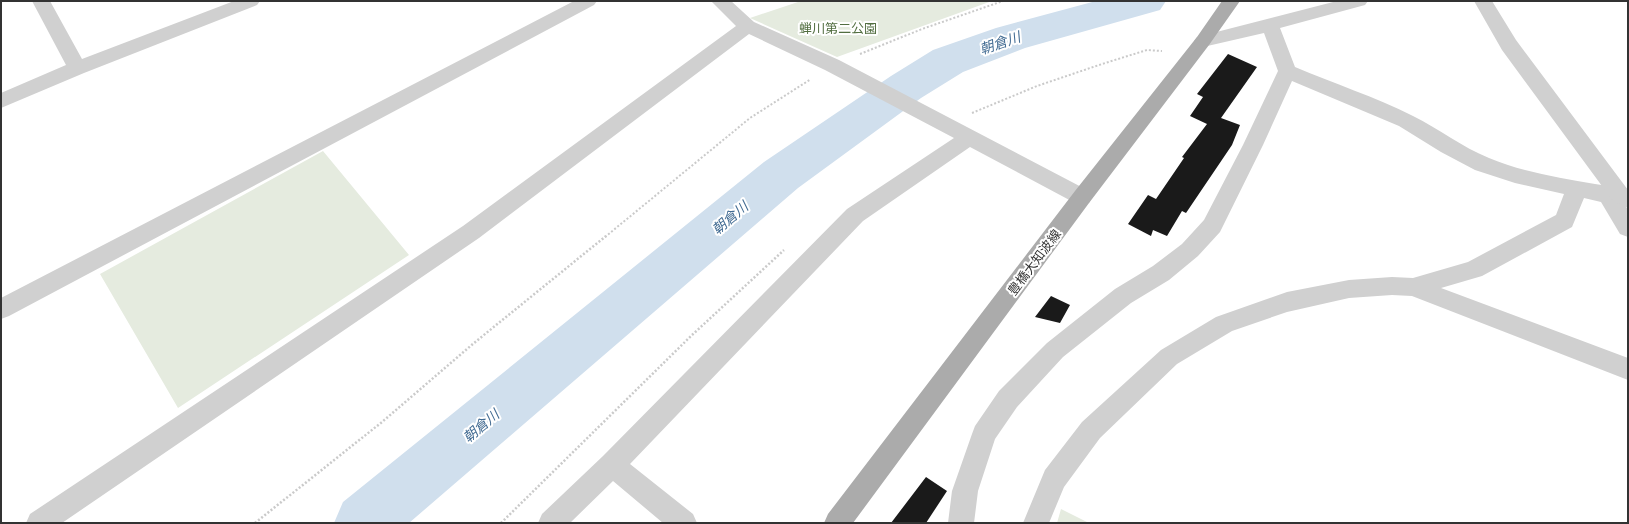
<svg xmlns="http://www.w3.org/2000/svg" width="1629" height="524" viewBox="0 0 1629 524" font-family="Quicksand,'Noto Sans JP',sans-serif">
  <rect width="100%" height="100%" fill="#fff"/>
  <path fill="#e5ebdf" d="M 801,1 L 992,1 L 837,57 L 750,18 Z
    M 323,151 L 409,255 L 178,408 L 100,274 Z
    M 1061,509 L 1089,523 L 1057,523 Z"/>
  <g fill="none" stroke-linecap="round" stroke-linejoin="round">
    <path fill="#d0dfed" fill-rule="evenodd" d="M 1096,1 L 1166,1 L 1160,10 L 1025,48 L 963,72 L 921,98 L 798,188 L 409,523 L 334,523 L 343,502 L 764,162 L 891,76 L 933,50 L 996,28 Z"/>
  </g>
  <path fill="#1a1a1a" d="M 1228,54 L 1257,67 L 1221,118 L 1240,125 L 1232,145 L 1186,213 L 1182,211 L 1167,236 L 1153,230 L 1151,236 L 1128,224 L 1148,195 L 1156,199 L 1184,158 L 1182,157 L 1207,124 L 1190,116 L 1203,97 L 1197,94 Z
    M 1051,296 L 1070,305 L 1060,323 L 1035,317 Z
    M 926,477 L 947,491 L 926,523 L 891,523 Z"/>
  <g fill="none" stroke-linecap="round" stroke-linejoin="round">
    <path stroke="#cacaca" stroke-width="2" stroke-dasharray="2 2" stroke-linecap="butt" d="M 860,54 L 922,29 L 1003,1
      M 972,113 L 1037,86 L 1102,64 L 1147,50 L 1162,51
      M 605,237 L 750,118 L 811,79"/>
    <path stroke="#cacaca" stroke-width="2.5" stroke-dasharray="2 2" stroke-linecap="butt" d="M 255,523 L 382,422 L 474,343 L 606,236
      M 501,523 L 691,336 L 784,250"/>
    <path fill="#d0d0d0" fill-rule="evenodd" d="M 32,1 L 50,1 L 82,59 L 234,1 L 260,1 L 257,5 L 84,73 L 1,108 L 1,93 L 66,65 Z
      M 711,1 L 731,1 L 754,22 L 839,60 L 1089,191 L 1092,197 L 1089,203 L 1082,205 L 1075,203 L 970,147 L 863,221 L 630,464 L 693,514 L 697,523 L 663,523 L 613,481 L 570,523 L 538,523 L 542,514 L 603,456 L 847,209 L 954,138 L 825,70 L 749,34 L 479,238 L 62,523 L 26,523 L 30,514 L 463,226 L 736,26 Z
      M 1337,1 L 1368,1 L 1365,5 L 1280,28 L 1295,67 C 1333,83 1375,97 1413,116 C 1439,129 1462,147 1489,158 C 1522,172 1560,178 1595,184 C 1606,186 1617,186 1628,189 L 1628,206 L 1625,205 L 1628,210 L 1628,237 L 1620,234 L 1601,202 L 1584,198 L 1572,227 L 1482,276 L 1441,288 L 1628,358 L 1628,380 L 1412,296 L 1392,295 L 1349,298 L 1287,312 L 1232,331 L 1177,364 L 1100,438 L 1064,487 L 1049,523 L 1023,523 L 1045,470 L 1082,422 L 1161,350 L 1216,317 L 1287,292 L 1349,280 L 1392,277 L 1413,278 L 1468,262 L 1556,215 L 1564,194 L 1515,183 L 1475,170 L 1441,152 L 1399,126 L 1292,81 L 1263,145 L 1220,232 L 1198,256 L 1169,280 L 1131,303 L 1063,357 L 1017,407 L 995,439 L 978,491 L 974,523 L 948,523 L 952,491 L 972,434 L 975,426 L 999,391 L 1047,343 L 1115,289 L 1153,266 L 1182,244 L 1204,220 L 1243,145 L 1278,71 L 1264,33 L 1203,47 L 1197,45 L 1194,41 L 1197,37 Z"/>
    <path fill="#d0d0d0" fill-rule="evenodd" d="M 574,1 L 597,1 L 594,5 L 9,316 L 1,319 L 1,298 Z
      M 1474,1 L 1492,1 L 1516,40 L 1628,190 L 1628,208 L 1613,201 L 1502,50 Z"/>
    <path fill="#ababab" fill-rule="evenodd" d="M 1222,1 L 1240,1 L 1209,45 L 1089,203 L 853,523 L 824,523 L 828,514 L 1075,191 L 1197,37 Z"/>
  </g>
  <g text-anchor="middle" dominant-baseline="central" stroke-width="4" stroke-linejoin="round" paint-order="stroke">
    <g font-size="13" fill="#526e41" stroke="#fff">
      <text x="838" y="28">蝉川第二公園</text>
    </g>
    <g font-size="13" fill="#333" stroke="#fff">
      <text transform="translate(1034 262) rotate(-53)">豊橋大知波線</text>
    </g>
    <g font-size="14" font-style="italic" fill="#436c93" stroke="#fff">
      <text transform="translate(1000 43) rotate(-19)">朝倉川</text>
      <text transform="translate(730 218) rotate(-40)">朝倉川</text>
      <text transform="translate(481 426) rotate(-40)">朝倉川</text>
    </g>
  </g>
  <rect width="1629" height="524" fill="none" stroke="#333333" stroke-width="4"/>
</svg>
